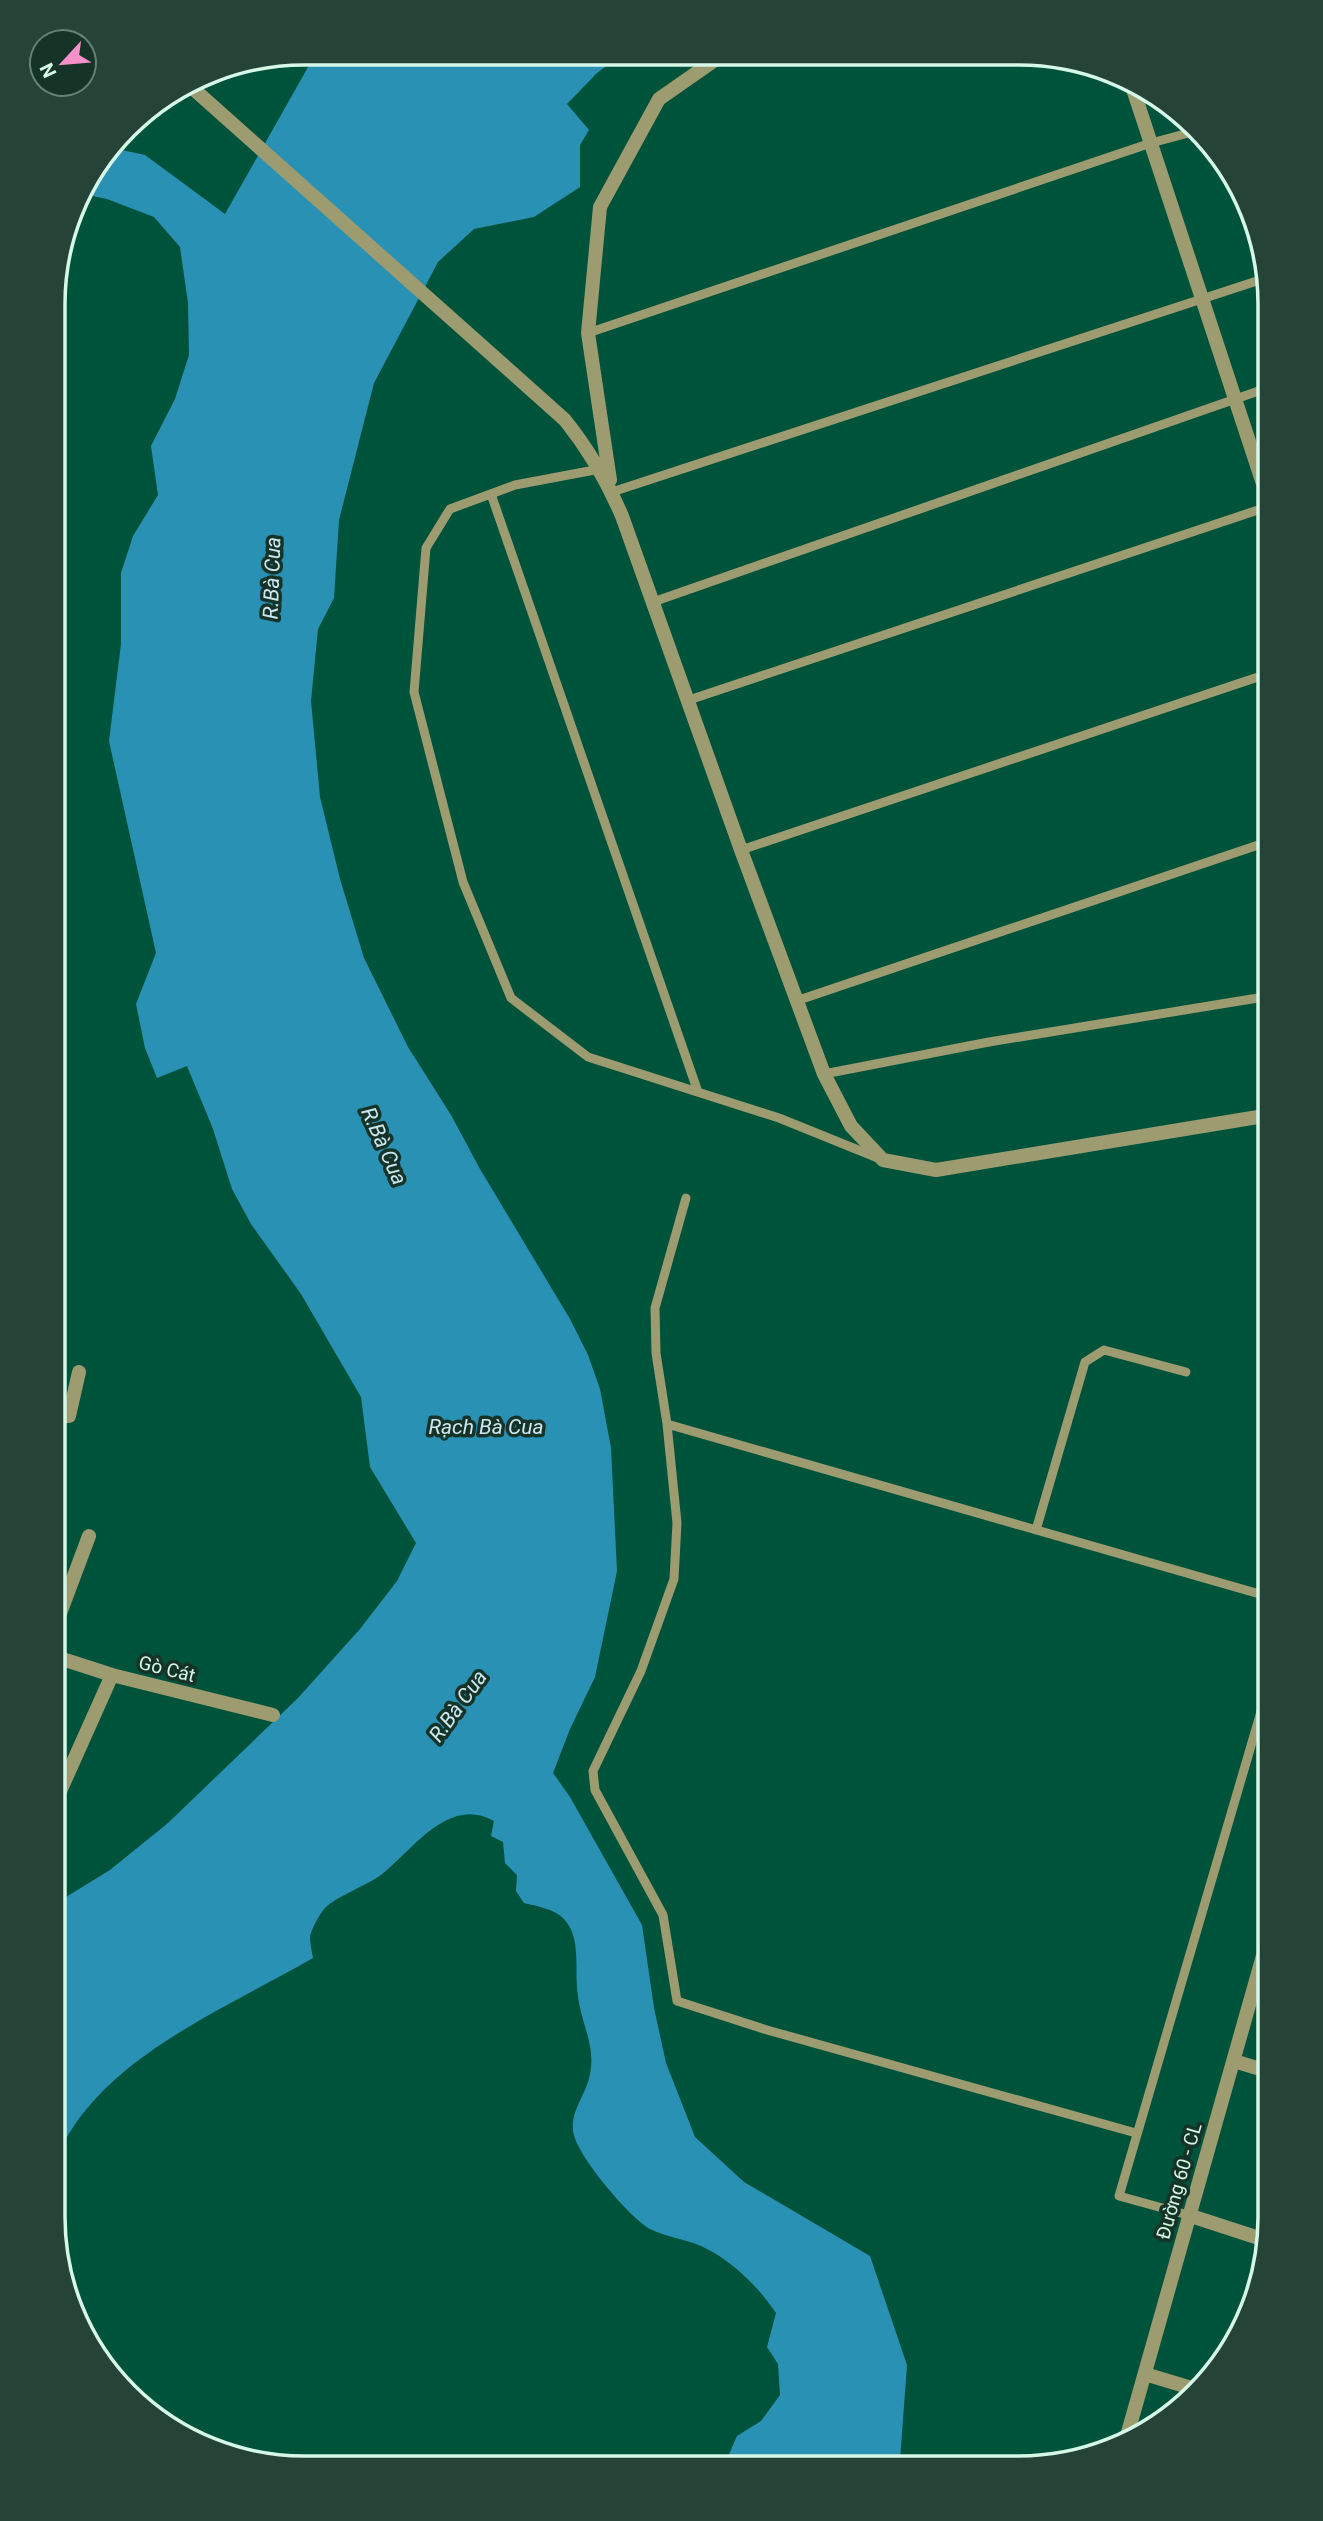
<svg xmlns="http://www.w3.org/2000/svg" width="1323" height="2521" viewBox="0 0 1323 2521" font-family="Roboto,sans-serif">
  <rect width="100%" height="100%" fill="#00533b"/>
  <path fill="#2891b4" d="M 316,53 L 622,54 L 597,73 L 567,104 L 589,130 L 580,145 L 580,187 L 534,217 L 474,229 L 438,262 L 374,383 L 339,520 L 334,598 L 318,629 L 311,701 L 320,797 L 340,879 L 364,958 L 408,1047 L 451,1115 L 480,1169 L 570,1319 L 588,1355 L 600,1389 L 611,1448 L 617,1571 L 595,1677 L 570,1729 L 553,1773 L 570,1797 L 642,1925 L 654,2008 L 666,2063 L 695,2137 L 744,2182 L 870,2256 L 907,2365 L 900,2460 L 904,2468 L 723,2468 L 737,2436 L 761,2421 L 780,2395 L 778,2364 L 767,2347 L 776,2313 C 758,2286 730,2259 701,2246 C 685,2239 666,2237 650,2229 C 630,2218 574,2153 573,2130 C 571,2110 587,2093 590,2074 C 596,2046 581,2023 578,1996 C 574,1971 582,1938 564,1919 C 555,1909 536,1906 524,1903 L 516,1891 L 517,1875 L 505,1863 L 503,1842 L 491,1836 L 494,1821 C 448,1795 412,1851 381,1875 C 366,1886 337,1896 325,1908 C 320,1913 311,1930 310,1937 C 310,1943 312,1952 313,1958 C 232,2005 121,2050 70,2132 C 63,2143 56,2152 53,2165 L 53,1905 L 110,1870 L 168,1823 L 298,1698 L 360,1629 L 397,1581 L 416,1543 L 370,1467 L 361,1397 L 301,1294 L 251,1224 L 232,1189 L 213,1129 L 187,1066 L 157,1078 L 145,1048 L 136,1004 L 156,953 L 109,741 L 121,644 L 121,573 L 133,536 L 158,495 L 151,446 L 175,399 L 189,355 L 188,303 L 180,247 L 154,217 L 107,199 L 78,193 L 113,148 L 145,155 L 225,214 Z"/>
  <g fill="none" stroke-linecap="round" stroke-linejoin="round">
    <path stroke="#9d9b70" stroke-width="9" d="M 588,333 L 1151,143 L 1196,131
      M 600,469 L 515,485 L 450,509 L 426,548 L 414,692 L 463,882 L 511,998 L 588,1057 L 779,1118 L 878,1158
      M 612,492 L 1266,278
      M 491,494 L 698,1092
      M 653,602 L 1270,387
      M 689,700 L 1270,506
      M 741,850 L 1270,673
      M 796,1001 L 1270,841
      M 824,1074 L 989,1042 L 1270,996
      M 686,1198 L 655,1308 L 656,1353 L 667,1424 L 677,1523 L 674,1579 L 641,1671 L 593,1771 L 595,1790 L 663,1915 L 677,2001 L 767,2030 L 1136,2133
      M 667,1424 L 1270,1597
      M 1036,1530 L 1085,1362 L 1104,1350 L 1186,1372
      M 1188,2215 L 1119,2196 L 1270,1681"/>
    <path stroke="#9d9b70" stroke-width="14" d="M 188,84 L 565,420 C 589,450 607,481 622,516 L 741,850 L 824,1074 L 851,1126 L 883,1160 L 936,1170 L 1270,1115
      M 1133,89 L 1270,505
      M 610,480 L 588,333 L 600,207 L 659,99 L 722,55
      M 53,1416 L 69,1416 L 79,1372
      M 53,1632 L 89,1536
      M 53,1656 L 112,1675 L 273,1715
      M 53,1807 L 112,1675
      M 1234,2061 L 1270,2072
      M 1188,2215 L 1268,2241
      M 1145,2374 L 1198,2390
      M 1125,2443 L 1270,1931"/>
  </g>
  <g text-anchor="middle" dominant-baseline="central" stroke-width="7" stroke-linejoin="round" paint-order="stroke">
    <g font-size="19" fill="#d6f8e8" stroke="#163327">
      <text transform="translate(167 1669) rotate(14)">Gò Cát</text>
      <text transform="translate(1179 2181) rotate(-74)">Đường 60 - CL</text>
    </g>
    <g font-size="21" font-style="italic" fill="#cde8f3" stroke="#163327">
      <text transform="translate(272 578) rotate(-88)">R.Bà Cua</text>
      <text transform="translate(384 1146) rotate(66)">R.Bà Cua</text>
      <text x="486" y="1427">Rạch Bà Cua</text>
      <text transform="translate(458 1706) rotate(-54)">R.Bà Cua</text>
    </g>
  </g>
  <path d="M0 0H1323V2521H0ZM304 65H1019A239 239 0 0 1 1258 304V2217A239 239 0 0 1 1019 2456H304A239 239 0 0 1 65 2217V304A239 239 0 0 1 304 65Z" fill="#254336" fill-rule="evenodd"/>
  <path fill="none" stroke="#d6f8e8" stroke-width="3.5" d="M304 65H1019A239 239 0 0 1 1258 304V2217A239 239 0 0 1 1019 2456H304A239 239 0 0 1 65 2217V304A239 239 0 0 1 304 65Z"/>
  <g transform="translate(63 63) rotate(244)"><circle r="33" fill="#163327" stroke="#638274" stroke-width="2"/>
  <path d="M0-5L12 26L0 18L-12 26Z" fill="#f890cc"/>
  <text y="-10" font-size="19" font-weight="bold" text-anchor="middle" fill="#d6f8e8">N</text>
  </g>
</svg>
